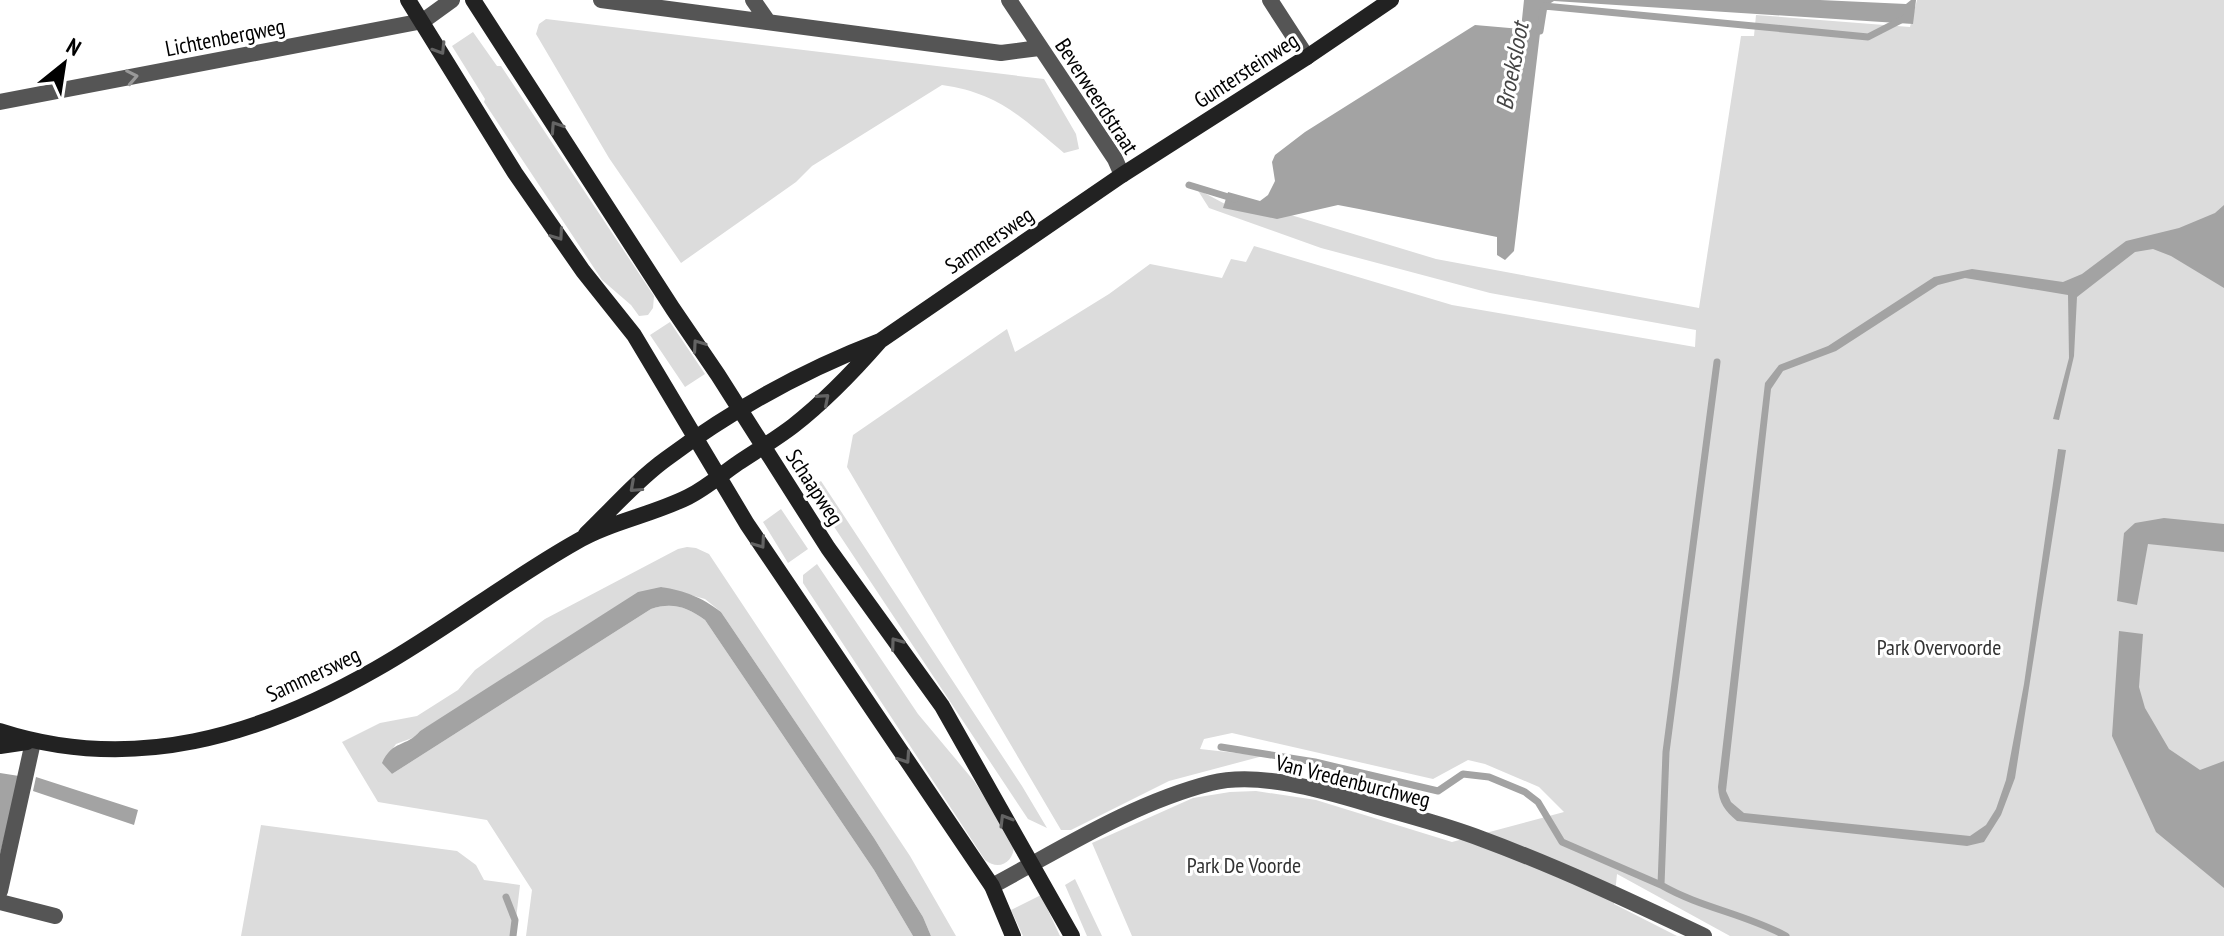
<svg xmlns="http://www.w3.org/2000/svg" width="2224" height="936" viewBox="0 0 2224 936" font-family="'PT Sans Narrow',sans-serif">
  <rect width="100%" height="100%" fill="#fff"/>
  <path fill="#dcdcdc" d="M 1917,0 L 2224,0 L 2224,936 L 1730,936 L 1617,874 L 1614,904 L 1677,936 L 1132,936 L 1092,843 L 1193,798 L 1230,792 L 1256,791 L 1316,800 L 1452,842 L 1564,812 L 1539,787 L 1485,764 L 1468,760 L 1433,779 L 1232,733 L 1204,739 L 1200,749 L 1263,756 L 1169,781 L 1071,830 L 1061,830 L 847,467 L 853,435 L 1007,329 L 1015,352 L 1109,294 L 1150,264 L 1222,278 L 1231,259 L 1246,262 L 1254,246 L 1452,305 L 1695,347 L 1696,330 L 1490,293 L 1321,248 L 1209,208 L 1197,189 L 1225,204 L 1281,212 L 1436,259 L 1699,308 L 1741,36 L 1754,36 L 1756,15 L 1910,27 Z
    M 546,19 L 1044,79 L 1076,134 L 1079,149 L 1064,153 C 1022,118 999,93 942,85 L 812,166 L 796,182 L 681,263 L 609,158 L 536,34 L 539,24 Z
    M 473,32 L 497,66 L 501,66 L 654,296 L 653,308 L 648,315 L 639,316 L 631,305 L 602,280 L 484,102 L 485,99 L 452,46 Z
    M 670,322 L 705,374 L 685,387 L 650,335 Z
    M 821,481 L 1022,786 L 1047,828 L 1028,819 L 809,489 Z
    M 781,509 L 808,549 L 788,563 L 763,522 Z
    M 687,547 L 696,548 L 709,554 L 910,856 L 956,936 L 931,936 L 923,917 L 874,838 L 721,612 L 705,599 L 661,587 L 420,731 L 415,737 L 396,744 L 383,763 L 392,774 L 651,609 C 672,602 687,607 705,620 L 874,870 L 913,936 L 526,936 L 532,890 L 487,820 L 378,802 L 342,742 L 380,723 L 417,716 L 458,690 L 475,670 L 545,619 L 678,549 Z
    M 817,564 L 918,714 L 974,781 L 1014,843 C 1015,861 1000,872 985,860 L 803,583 L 803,575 Z
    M 261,825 L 457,851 L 476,865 L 484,880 L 520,885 L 514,936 L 241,936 Z
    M 1075,879 L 1102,936 L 1087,936 L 1065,885 Z
    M 1041,895 L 1060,936 L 1023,936 L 1011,910 Z"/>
  <path fill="#a3a3a3" d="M 1524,0 L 1820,0 L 1906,4 L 1911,0 L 1916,0 L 1913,24 L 1554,1 L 1543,8 L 1514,251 L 1505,260 L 1497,255 L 1497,237 L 1359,209 L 1338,205 L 1277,219 L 1223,208 L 1228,192 L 1260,201 L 1268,195 L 1275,181 L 1272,162 L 1275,155 L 1305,132 L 1475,25 L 1521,29 Z
    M 2224,205 L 2224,288 L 2171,256 L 2153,249 L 2135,252 L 2077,297 L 2074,356 L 2059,420 L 2053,419 L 2069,358 L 2068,295 L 1965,278 L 1938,285 L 1836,351 L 1783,371 L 1771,389 L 1726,791 L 1731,802 L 1744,813 L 1970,836 L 1986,825 L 1996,809 L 2006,780 L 2024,684 L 2058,449 L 2066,450 L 2015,778 L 2001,815 L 1984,842 L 1967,846 L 1737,821 C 1725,811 1719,803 1718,787 L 1765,383 L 1779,365 L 1828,346 L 1934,277 L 1972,269 L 2063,282 L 2082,274 L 2126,241 L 2179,228 L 2215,213 Z
    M 2164,518 L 2224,524 L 2224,552 L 2148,544 L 2137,605 L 2117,601 L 2124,533 L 2135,523 Z
    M 661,587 C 686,591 701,597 721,612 L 874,838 L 923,917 L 931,936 L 913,936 L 874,870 L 705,620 C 687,607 672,602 651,609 L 392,774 L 382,763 C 392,740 407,747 420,731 L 638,592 Z
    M 2119,631 L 2143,634 L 2139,687 L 2145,708 L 2169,749 L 2200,770 L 2224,761 L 2224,888 L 2156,832 L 2112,736 Z
    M 0,773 L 19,776 L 0,855 Z
    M 36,777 L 138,810 L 134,825 L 33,791 Z"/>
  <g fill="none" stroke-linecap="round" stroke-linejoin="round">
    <path stroke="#a3a3a3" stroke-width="7" d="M 1540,31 L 1544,6 L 1868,37 L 1905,18
      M 1189,185 L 1235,199
      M 1717,362 L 1666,752 L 1661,885 C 1701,908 1746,914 1786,936
      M 1221,747 L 1315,762 L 1438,791 L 1463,774 L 1489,777 L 1525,792 L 1538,802 L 1562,842 L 1661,885
      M 506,897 L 515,920 L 513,936"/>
    <path stroke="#555" stroke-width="16" d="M 601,0 L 1001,53 L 1039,48
      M 753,0 L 767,20
      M 1009,0 L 1115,159 L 1122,175
      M 1270,0 L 1307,57
      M 0,102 L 423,21 L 452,0
      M 992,886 C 1063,848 1133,803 1211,783 C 1260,771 1325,791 1372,805 C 1409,816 1446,825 1482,839 C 1558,867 1632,902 1704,936
      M 0,891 L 33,742
      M 0,902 L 55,916"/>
    <path stroke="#222" stroke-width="16" d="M 408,0 L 515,173 L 583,271 L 634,335 L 747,524 L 992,886 L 1013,936
      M 473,0 L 673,309 L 718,375 L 828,548 L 942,706 L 1072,936
      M 586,534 C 612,509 637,480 666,459 C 732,410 804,370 880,341 L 1122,175 L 1307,57 L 1391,0
      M 0,731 C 133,774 259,736 376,669 C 445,630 507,581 576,542 C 610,522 652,515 688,497 C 706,488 722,474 738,463 C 756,451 776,439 793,426 C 825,401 853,372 880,341
      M 0,746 L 27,742"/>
  </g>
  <defs><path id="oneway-chevron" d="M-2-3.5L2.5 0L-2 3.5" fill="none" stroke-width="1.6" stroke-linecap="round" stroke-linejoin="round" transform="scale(2)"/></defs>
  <g stroke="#646464">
    <use href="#oneway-chevron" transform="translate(440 49) rotate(58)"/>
    <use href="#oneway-chevron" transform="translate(556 127) rotate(-123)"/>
    <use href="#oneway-chevron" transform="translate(558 235) rotate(55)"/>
    <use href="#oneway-chevron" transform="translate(698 345) rotate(-125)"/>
    <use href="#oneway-chevron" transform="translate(824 399) rotate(-41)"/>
    <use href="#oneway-chevron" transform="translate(635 487) rotate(138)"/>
    <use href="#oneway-chevron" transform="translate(760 543) rotate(55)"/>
    <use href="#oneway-chevron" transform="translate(896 643) rotate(-126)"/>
    <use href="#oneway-chevron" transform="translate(905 758) rotate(56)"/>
    <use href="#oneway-chevron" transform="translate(1005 820) rotate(-121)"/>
  </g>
  <use stroke="#999" href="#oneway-chevron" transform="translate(132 77) rotate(-11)"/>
  <g text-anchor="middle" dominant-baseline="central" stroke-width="6" stroke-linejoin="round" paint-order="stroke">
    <g font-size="22" fill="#000" stroke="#fff">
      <text transform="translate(225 37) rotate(-11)">Lichtenbergweg</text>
      <text transform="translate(1246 70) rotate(-33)">Guntersteinweg</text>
      <text transform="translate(1097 96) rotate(57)">Beverweerdstraat</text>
      <text transform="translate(989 240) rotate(-34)">Sammersweg</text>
      <text transform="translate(815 487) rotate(57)">Schaapweg</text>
      <text transform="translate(313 674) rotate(-25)">Sammersweg</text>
      <text transform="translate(1353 781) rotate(14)">Van Vredenburchweg</text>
    </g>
    <g font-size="22" fill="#333" stroke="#fff">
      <text x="1939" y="647">Park Overvoorde</text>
      <text x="1244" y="865">Park De Voorde</text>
    </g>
    <g font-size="24" font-style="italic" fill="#444" stroke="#fff">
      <text transform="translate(1512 66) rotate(-79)">Broeksloot</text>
    </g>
  </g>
  <g transform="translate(64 64) rotate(30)" stroke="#ffffff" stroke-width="6" paint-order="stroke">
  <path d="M0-6L14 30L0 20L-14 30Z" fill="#000000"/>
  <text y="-12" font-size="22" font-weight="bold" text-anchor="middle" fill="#000000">N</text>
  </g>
</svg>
